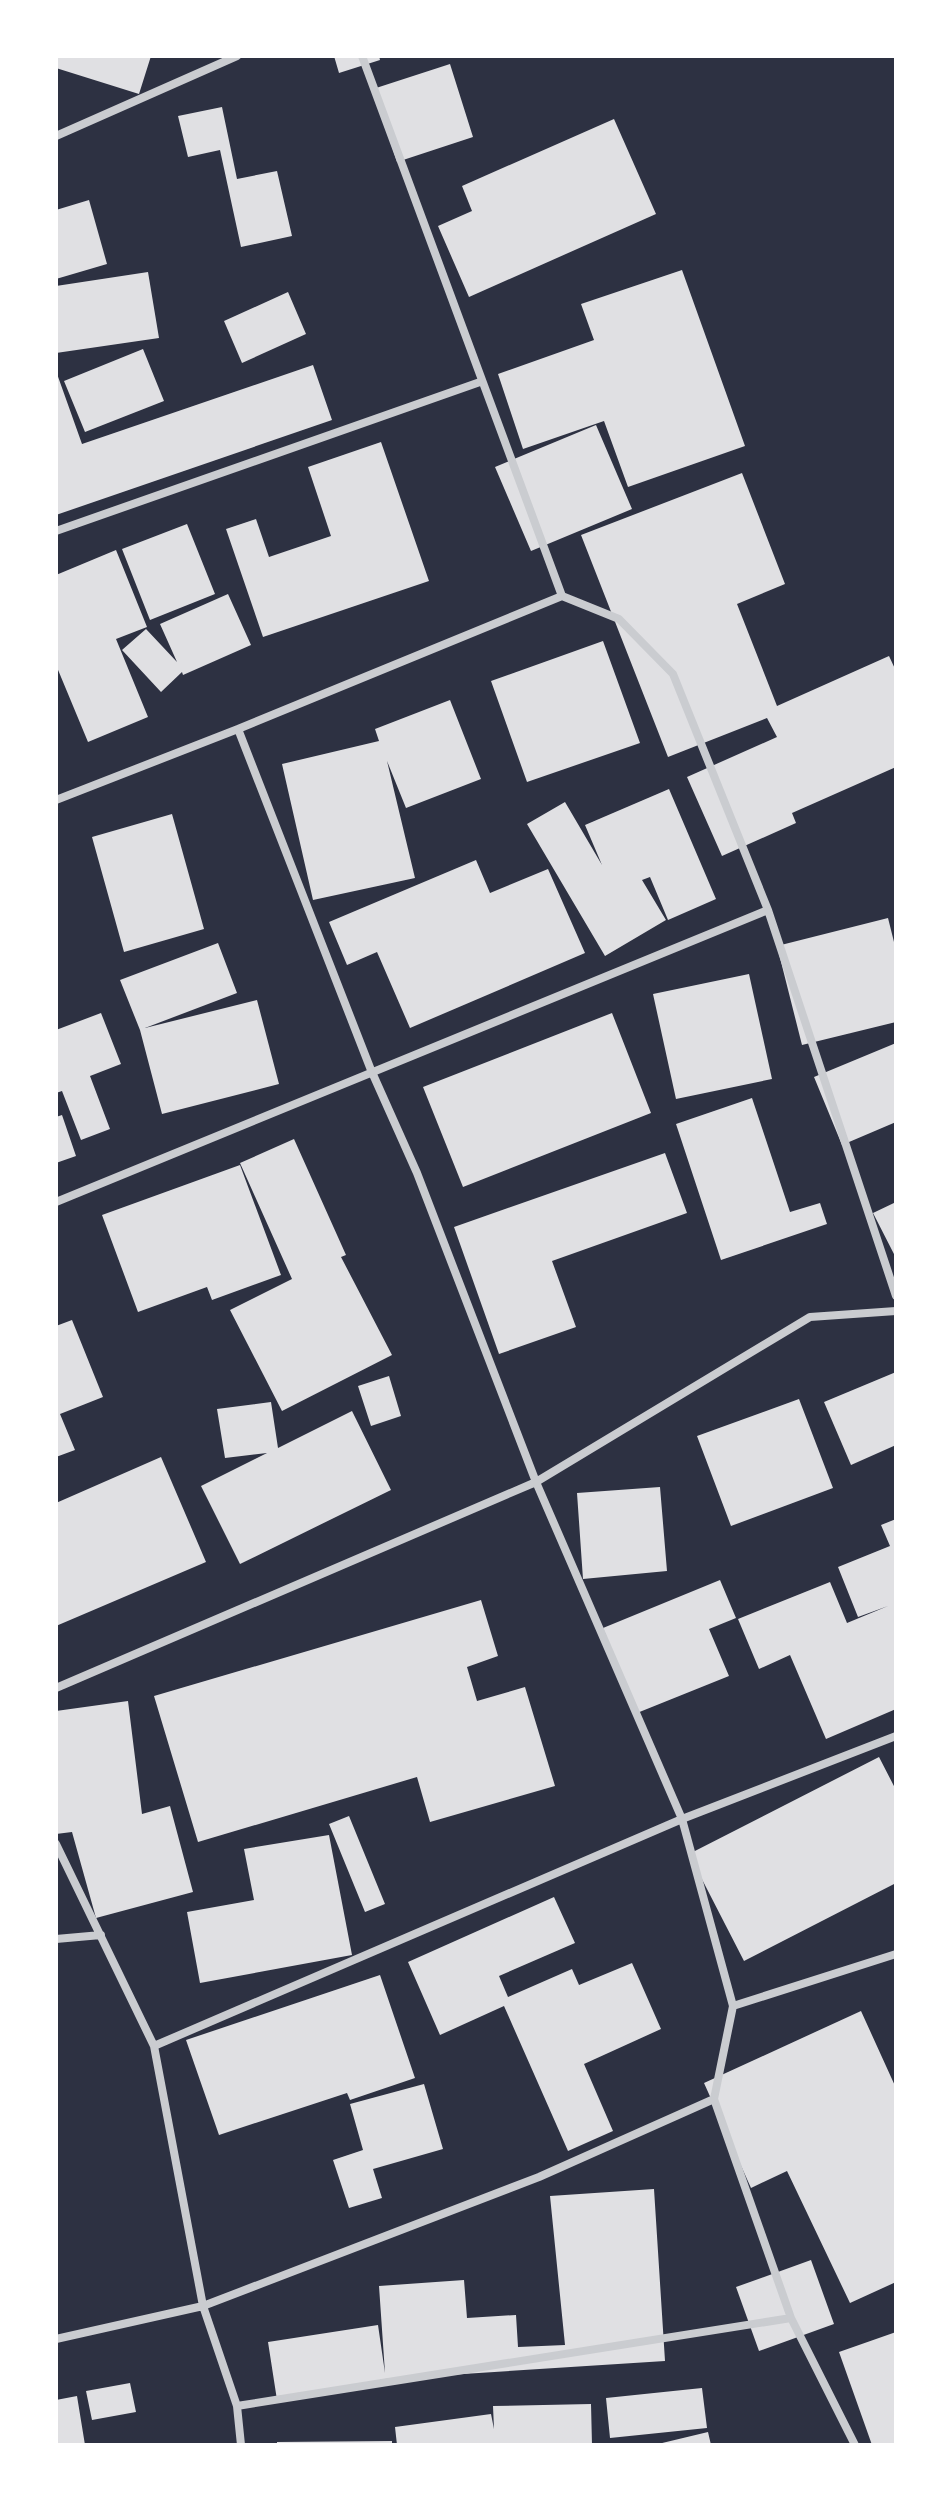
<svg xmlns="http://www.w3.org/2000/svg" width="952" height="2501" viewBox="0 0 952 2501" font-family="Commissioner,sans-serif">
  <rect width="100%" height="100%" fill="#2d3142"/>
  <path fill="#e0e0e3" d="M 56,56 L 151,56 L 139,94 L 56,68 Z
    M 334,56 L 379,56 L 380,60 L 339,73 Z
    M 450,64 L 473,137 L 397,162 L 373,89 Z
    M 222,107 L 237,179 L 277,171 L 292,236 L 241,247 L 220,150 L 188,157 L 178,116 Z
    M 614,119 L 656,214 L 469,297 L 438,226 L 472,211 L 462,186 Z
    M 89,200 L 107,264 L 56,279 L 56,210 Z
    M 682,270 L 745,446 L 628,487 L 604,421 L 523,449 L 498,374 L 594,340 L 581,304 Z
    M 148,272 L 159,338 L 56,353 L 56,286 Z
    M 288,292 L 306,334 L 242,363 L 224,321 Z
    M 143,349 L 164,401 L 85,432 L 64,381 Z
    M 313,365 L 332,420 L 56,515 L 56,371 L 82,444 Z
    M 596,425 L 632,509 L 531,551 L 495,467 Z
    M 381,442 L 429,581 L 263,637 L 226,529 L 256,519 L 269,557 L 331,536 L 308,467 Z
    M 742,473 L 785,584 L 737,604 L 777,706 L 889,656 L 896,671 L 896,767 L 792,813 L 796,823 L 722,856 L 687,777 L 777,737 L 767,718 L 668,757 L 581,535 Z
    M 187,524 L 215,594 L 150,620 L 122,549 Z
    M 116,550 L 147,627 L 116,639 L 148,717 L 88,742 L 56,665 L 56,575 Z
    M 228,594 L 251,645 L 183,675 L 182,672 L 161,692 L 122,650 L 146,629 L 177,662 L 160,624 Z
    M 603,641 L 640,743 L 527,782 L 491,681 Z
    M 450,700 L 481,779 L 406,808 L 387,761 L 415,878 L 313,900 L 282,764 L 379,741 L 375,729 Z
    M 669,789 L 716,899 L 668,920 L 650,877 L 642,880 L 666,920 L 605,956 L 527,824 L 565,802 L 602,865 L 585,825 Z
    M 172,814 L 204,929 L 124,952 L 92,837 Z
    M 476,860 L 490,893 L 548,869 L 585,953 L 410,1028 L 377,952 L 347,965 L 329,922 Z
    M 888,918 L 896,950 L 896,1022 L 802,1045 L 777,946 Z
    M 218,943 L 237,993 L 145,1028 L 257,1000 L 279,1084 L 162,1114 L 140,1030 L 120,980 Z
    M 749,974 L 772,1079 L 676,1099 L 653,994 Z
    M 101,1013 L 121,1064 L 90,1076 L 110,1129 L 81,1140 L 62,1091 L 56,1093 L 56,1030 Z
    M 612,1013 L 651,1113 L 463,1187 L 423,1087 Z
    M 896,1043 L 896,1122 L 842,1145 L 814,1077 Z
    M 752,1098 L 790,1212 L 820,1203 L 827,1224 L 721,1260 L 676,1124 Z
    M 62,1115 L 76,1156 L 56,1163 L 56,1117 Z
    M 294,1139 L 346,1255 L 341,1257 L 392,1355 L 282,1411 L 230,1310 L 292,1279 L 240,1163 Z
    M 665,1153 L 687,1213 L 552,1261 L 576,1327 L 499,1354 L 454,1227 Z
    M 240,1165 L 281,1275 L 212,1300 L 207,1287 L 138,1312 L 102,1215 Z
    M 896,1202 L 896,1258 L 873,1213 Z
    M 72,1320 L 103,1397 L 60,1414 L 75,1450 L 56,1457 L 56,1326 Z
    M 896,1372 L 896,1445 L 851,1465 L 824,1402 Z
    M 389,1376 L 401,1416 L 371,1426 L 358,1386 Z
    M 799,1399 L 833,1488 L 731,1526 L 697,1436 Z
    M 271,1402 L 278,1448 L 352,1411 L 391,1490 L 240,1564 L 201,1486 L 267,1453 L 225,1458 L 217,1409 Z
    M 161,1457 L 206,1562 L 56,1626 L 56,1503 Z
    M 660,1487 L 667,1571 L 583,1579 L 577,1493 Z
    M 896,1519 L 896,1709 L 826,1739 L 790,1655 L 759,1669 L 738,1619 L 830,1582 L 847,1623 L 888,1606 L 858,1617 L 838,1567 L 890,1546 L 881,1525 Z
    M 720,1580 L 736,1618 L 709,1629 L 729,1676 L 637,1713 L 603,1628 Z
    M 481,1600 L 498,1656 L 467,1667 L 477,1701 L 525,1687 L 555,1786 L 430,1822 L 417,1777 L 198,1842 L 154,1696 Z
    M 128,1701 L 142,1814 L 170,1806 L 193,1892 L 96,1918 L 72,1832 L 56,1834 L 56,1711 Z
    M 879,1757 L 896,1790 L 896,1883 L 744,1961 L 689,1854 Z
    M 349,1816 L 385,1904 L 365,1912 L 329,1824 Z
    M 329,1835 L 352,1955 L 200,1983 L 187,1912 L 254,1900 L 244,1849 Z
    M 554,1897 L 575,1943 L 499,1976 L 508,1997 L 572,1969 L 579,1985 L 632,1963 L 661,2029 L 584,2064 L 613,2131 L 568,2151 L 504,2006 L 440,2035 L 408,1962 Z
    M 380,1975 L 415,2078 L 350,2100 L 347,2093 L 219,2135 L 186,2040 Z
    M 861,2011 L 896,2088 L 896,2282 L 850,2303 L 787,2171 L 751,2188 L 704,2083 Z
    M 424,2084 L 443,2149 L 373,2169 L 382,2198 L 349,2208 L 333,2160 L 363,2150 L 350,2104 Z
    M 654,2189 L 665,2361 L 385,2379 L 277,2400 L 268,2342 L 378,2325 L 385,2373 L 379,2286 L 464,2280 L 467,2318 L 516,2315 L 518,2347 L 565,2345 L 550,2196 Z
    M 811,2260 L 834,2324 L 759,2351 L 736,2287 Z
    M 896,2332 L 896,2445 L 872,2445 L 839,2352 Z
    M 130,2383 L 136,2412 L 92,2420 L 86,2391 Z
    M 702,2388 L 707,2428 L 610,2438 L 606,2398 Z
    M 77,2396 L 85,2445 L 56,2445 L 56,2400 Z
    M 591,2404 L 592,2445 L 397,2445 L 395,2427 L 491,2414 L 494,2429 L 493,2406 Z
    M 708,2432 L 711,2445 L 658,2445 L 658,2444 Z
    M 392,2441 L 392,2445 L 277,2445 L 277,2442 Z"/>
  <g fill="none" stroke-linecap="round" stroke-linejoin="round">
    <path stroke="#caccd0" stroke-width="8" d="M 56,136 L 237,56
      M 56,531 L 480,382
      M 562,596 L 619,619 L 673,674 L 768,910 L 896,1296
      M 238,729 L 562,596 L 362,56
      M 56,800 L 238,729 L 371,1070 L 417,1173 L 536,1482 L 682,1819 L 733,2006 L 714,2099 L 791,2318 L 855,2445
      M 56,1202 L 768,910
      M 56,1688 L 536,1482 L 810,1317 L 896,1311
      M 56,1844 L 154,2046 L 203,2306 L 237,2406 L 241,2445
      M 56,1939 L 101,1935
      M 733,2006 L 896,1954
      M 154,2046 L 682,1819 L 896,1736
      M 56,2339 L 203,2306 L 539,2177 L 714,2099
      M 237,2406 L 791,2318"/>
  </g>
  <rect width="952" height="2501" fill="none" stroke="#ffffff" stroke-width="116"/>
</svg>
